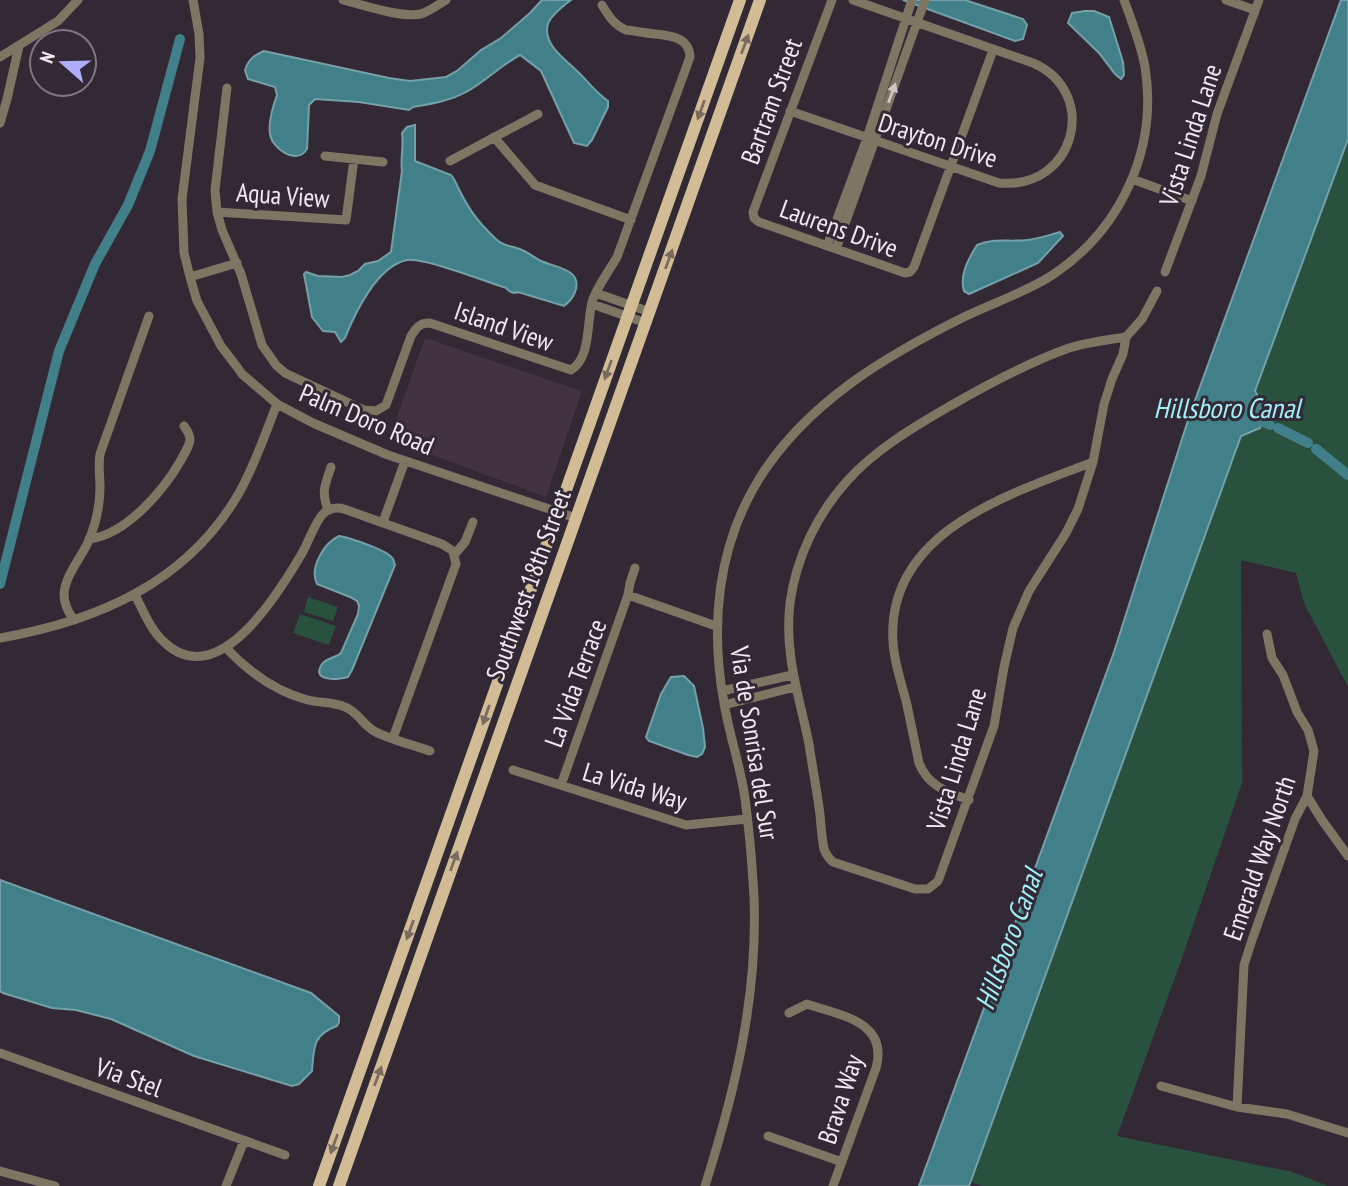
<svg xmlns="http://www.w3.org/2000/svg" width="1348" height="1186" viewBox="0 0 1348 1186" font-family="'PT Sans Narrow',sans-serif">
  <rect width="100%" height="100%" fill="#332935"/>
  <path fill="#43333e" d="M 425,338 L 582,391 L 546,497 L 389,439 Z"/>
  <path fill="#28523e" d="M 1348,139 L 1348,687 L 1304,603 L 1296,573 L 1241,560 L 1242,783 L 1181,961 L 1117,1136 L 1292,1172 L 1328,1186 L 983,1186 L 971,1182 L 1241,436 L 1260,427 L 1265,409 L 1255,391 Z
    M 308,597 L 338,607 L 333,621 L 304,612 Z
    M 300,614 L 336,626 L 329,645 L 293,633 Z"/>
  <path fill="#418089" stroke="#75a0a8" stroke-width="2" d="M 542,0 L 571,0 C 563,6 551,15 548,24 C 542,44 565,59 576,70 C 587,80 596,93 608,101 L 608,107 L 592,140 L 587,146 L 574,143 L 541,71 L 520,55 C 501,65 485,82 466,92 C 450,101 430,104 413,107 L 409,110 L 359,102 L 315,99 L 309,105 L 307,149 C 296,166 272,148 270,134 C 268,122 273,106 277,95 L 275,87 L 248,79 L 245,70 C 249,59 254,55 264,51 L 389,78 L 410,81 L 446,77 L 457,71 L 481,50 L 501,38 L 530,13 Z
    M 903,0 L 965,0 L 1023,19 L 1027,25 L 1023,39 L 1015,41 Z
    M 1341,0 L 1348,0 L 1348,139 L 1255,391 L 1265,409 L 1260,428 L 1241,436 L 969,1186 L 919,1186 L 1114,652 L 1190,414 Z
    M 1085,11 L 1094,11 L 1109,17 L 1123,62 L 1124,75 L 1121,79 L 1115,74 L 1099,53 L 1068,23 L 1072,13 Z
    M 415,125 L 415,161 L 451,175 L 454,179 C 466,205 476,221 497,240 C 505,247 514,246 522,250 C 529,253 535,258 541,261 C 550,265 571,269 575,278 C 580,288 572,300 564,306 L 518,292 C 514,294 509,292 506,288 C 487,282 423,257 407,260 C 377,266 355,313 345,338 L 341,342 L 335,332 L 323,331 L 312,317 L 304,274 L 306,272 L 318,276 L 342,277 L 350,275 L 358,271 L 365,264 L 378,261 L 391,252 L 402,171 C 400,160 404,146 402,133 L 407,127 Z
    M 1060,232 L 1063,236 L 1038,263 L 969,294 L 964,291 C 959,275 969,258 977,245 C 993,238 1009,242 1027,240 C 1038,239 1049,235 1060,232 Z
    M 339,536 C 350,538 388,550 393,559 C 394,561 394,563 395,565 L 352,670 L 348,677 C 339,680 310,682 322,664 C 326,658 336,658 341,653 L 358,614 L 359,606 L 357,601 L 350,597 L 317,584 C 309,568 324,543 339,536 Z
    M 684,676 L 694,686 L 703,728 L 705,747 L 702,754 L 697,757 L 688,755 L 649,741 L 646,737 L 661,694 L 671,677 Z
    M 0,880 L 311,993 L 339,1016 L 339,1022 L 337,1026 C 312,1035 314,1048 312,1071 L 299,1084 L 292,1086 L 194,1056 L 111,1019 L 76,1010 L 52,1008 L 3,993 L 0,991 Z"/>
  <g fill="none" stroke-linecap="round" stroke-linejoin="round">
    <path stroke="#418089" stroke-width="10" d="M 1251,417 L 1270,425
      M 1278,428 L 1308,443
      M 1316,449 L 1348,475
      M 0,584 L 59,351 L 95,264 L 128,205 L 150,151 L 180,39"/>
    <path stroke="#7f7563" stroke-width="9" d="M 193,0 L 199,34 L 200,58 L 182,199 L 184,253 L 190,277 L 197,301 L 221,346 L 237,367 L 242,374 L 277,404 L 313,423 L 388,455 L 576,518
      M 343,0 C 363,5 401,18 421,14 C 430,11 438,5 446,0
      M 832,0 L 753,212 L 754,218 L 759,222 L 905,273 L 910,272 L 914,267 L 993,50
      M 1226,0 L 1255,10
      M 0,57 L 58,21 L 78,0
      M 227,88 L 215,190 L 217,212 L 222,230 L 241,274 L 262,345 L 276,365 L 285,373 L 364,410 L 376,411 L 386,405 L 411,336 C 416,328 419,323 430,323 L 571,370 C 592,357 586,320 593,299 C 599,284 609,271 617,257 L 690,57 C 689,37 671,36 655,34 C 646,33 636,31 626,30 C 614,25 608,15 602,5
      M 790,111 L 999,183 C 1076,190 1100,92 1033,63 L 853,0
      M 0,123 L 7,99 L 19,46
      M 494,137 L 535,185 L 631,220
      M 325,156 L 383,162
      M 450,161 L 538,114
      M 1132,179 L 1192,201
      M 217,212 L 346,220 L 354,159
      M 827,246 L 867,138 L 912,0
      M 836,249 L 925,0
      M 1165,272 L 1201,176 L 1217,114 L 1259,0
      M 190,277 L 237,263
      M 596,293 L 650,312
      M 592,304 L 646,323
      M 1126,337 C 1107,340 1088,342 1069,348 C 1027,363 988,384 950,406 C 914,427 876,449 848,480 C 817,514 796,558 790,603 C 784,654 799,695 809,744 C 812,765 816,786 819,807 C 821,820 821,835 824,849 C 826,854 828,858 833,862 L 915,889 L 928,889 L 938,881 L 994,726 L 1004,667 L 1013,628 L 1029,591 L 1066,533 L 1078,509 L 1093,462 L 1104,404 L 1112,379 L 1123,354 L 1126,337 L 1142,319 L 1157,291
      M 328,510 C 321,491 325,485 331,467
      M 383,522 L 405,461
      M 89,539 C 126,535 164,490 181,460 C 184,454 189,447 190,440 C 190,434 187,430 184,426
      M 454,555 L 465,542 L 473,522
      M 135,595 C 143,610 150,629 163,641 C 217,695 278,594 301,555 C 308,544 315,521 324,513 C 330,508 337,507 344,509 L 442,544 L 453,551 L 456,564 L 393,738
      M 628,595 L 716,626
      M 73,619 C 68,611 64,604 64,594 C 65,575 82,557 89,540 C 96,523 100,505 100,487 C 100,476 98,465 100,454 L 149,316
      M 0,638 C 98,621 188,582 239,493 C 255,465 265,434 277,404
      M 226,648 C 248,671 276,692 308,700 C 320,703 334,702 345,707 C 358,712 362,724 374,731 C 388,739 414,745 430,751
      M 722,691 L 792,675
      M 724,705 L 795,687
      M 513,770 L 686,825 L 747,819
      M 561,785 L 628,595 L 630,583 L 635,568
      M 1307,796 L 1322,820 L 1348,856
      M 969,800 C 947,792 928,786 919,763 C 915,744 911,724 907,705 C 902,684 894,663 893,642 C 886,531 1010,494 1093,462
      M 789,1013 L 807,1004 C 839,1015 889,1021 876,1068 L 833,1186
      M 0,1053 L 285,1155
      M 1161,1086 L 1237,1107 L 1287,1114 L 1348,1133
      M 1237,1107 L 1244,965 L 1252,940 L 1295,819 L 1307,796 L 1314,751 L 1308,730 L 1297,712 L 1283,675 L 1272,658 L 1267,634
      M 768,1136 L 842,1162
      M 0,1171 L 55,1186
      M 226,1186 L 244,1141
      M 705,1186 C 735,1091 758,997 754,897 C 752,862 749,826 744,792 C 739,762 729,733 724,703 C 710,626 717,547 759,479 C 807,402 887,355 966,316 C 995,302 1027,292 1054,274 C 1122,228 1158,148 1145,67 C 1141,44 1132,22 1124,0"/>
    <path stroke="#d1bc96" stroke-width="12" d="M 319,1186 L 740,0
      M 339,1186 L 760,0"/>
  </g>
  <defs><path id="oneway-solid" d="M-6-.8H1V-3.2L6.5 0L1 3.2V.8H-6Z" transform="scale(1.75)"/></defs>
  <g fill="#7a6b61">
    <use href="#oneway-solid" transform="translate(745 44) rotate(-70)"/>
    <use href="#oneway-solid" transform="translate(701 110) rotate(110)"/>
    <use href="#oneway-solid" transform="translate(669 259) rotate(-70)"/>
    <use href="#oneway-solid" transform="translate(608 370) rotate(110)"/>
    <use href="#oneway-solid" transform="translate(486 715) rotate(109)"/>
    <use href="#oneway-solid" transform="translate(454 861) rotate(-70)"/>
    <use href="#oneway-solid" transform="translate(410 930) rotate(110)"/>
    <use href="#oneway-solid" transform="translate(378 1076) rotate(-70)"/>
    <use href="#oneway-solid" transform="translate(334 1144) rotate(110)"/>
  </g>
  <use fill="#cdc6c6" href="#oneway-solid" transform="translate(892 93) rotate(-70)"/>
  <g text-anchor="middle" dominant-baseline="central" stroke-width="6" stroke-linejoin="round" paint-order="stroke">
    <g font-size="26" fill="#efe9f0" stroke="#332935">
      <text transform="translate(771 101) rotate(-70)">Bartram Street</text>
      <text transform="translate(1190 135) rotate(-72)">Vista Linda Lane</text>
      <text transform="translate(938 140) rotate(18)">Drayton Drive</text>
      <text transform="translate(283 195) rotate(4)">Aqua View</text>
      <text transform="translate(839 228) rotate(20)">Laurens Drive</text>
      <text transform="translate(504 326) rotate(19)">Island View</text>
      <text transform="translate(367 419) rotate(23)">Palm Doro Road</text>
      <text transform="translate(528 585) rotate(-70)">Southwest 18th Street</text>
      <text transform="translate(575 683) rotate(-70)">La Vida Terrace</text>
      <text transform="translate(755 743) rotate(81)">Via de Sonrisa del Sur</text>
      <text transform="translate(956 759) rotate(-73)">Vista Linda Lane</text>
      <text transform="translate(635 786) rotate(17)">La Vida Way</text>
      <text transform="translate(1259 858) rotate(-71)">Emerald Way North</text>
      <text transform="translate(129 1077) rotate(20)">Via Stel</text>
      <text transform="translate(840 1099) rotate(-72)">Brava Way</text>
    </g>
    <g font-size="28" font-style="italic" fill="#a1effa" stroke="#332935">
      <text x="1227" y="407">Hillsboro Canal</text>
      <text transform="translate(1008 939) rotate(-70)">Hillsboro Canal</text>
    </g>
  </g>
  <g transform="translate(63 63) rotate(290)"><circle r="33" fill="#332935" stroke="#7e7680" stroke-width="2"/>
  <path d="M0-5L12 26L0 18L-12 26Z" fill="#b0aefa"/>
  <text y="-10" font-size="19" font-weight="bold" text-anchor="middle" fill="#efe9f0">N</text>
  </g>
</svg>
